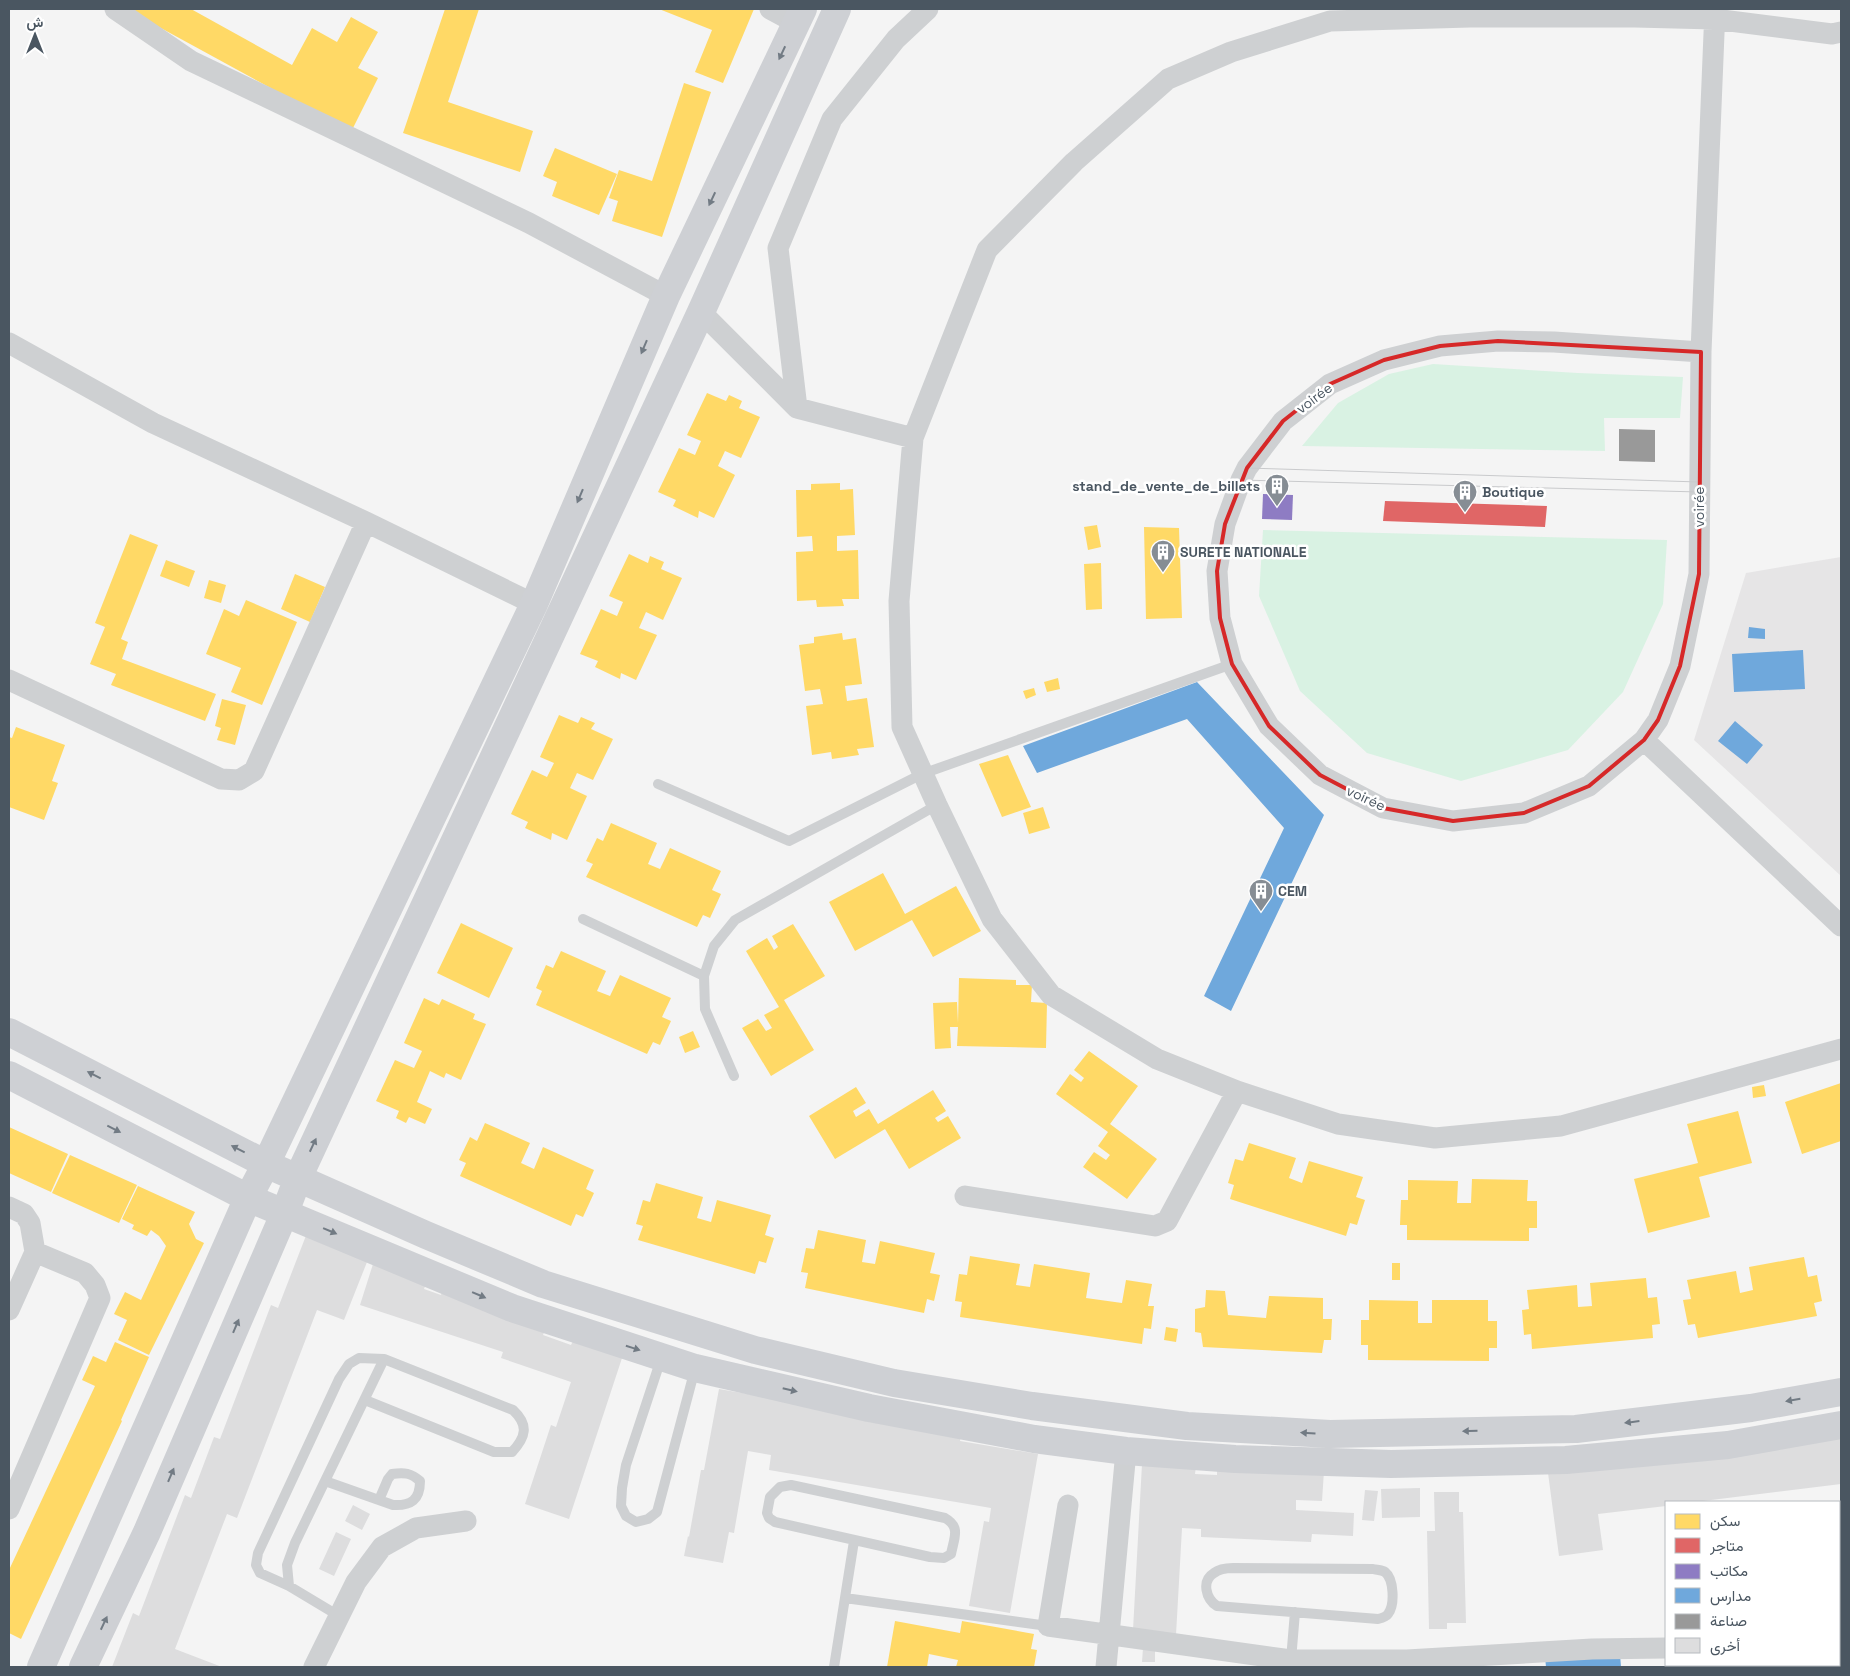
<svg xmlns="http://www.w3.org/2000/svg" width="1850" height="1676" viewBox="0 0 1850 1676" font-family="'Space Grotesk',Vazirmatn,sans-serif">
  <rect width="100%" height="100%" fill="#f4f4f4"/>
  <path fill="#e6e5e6" d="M 1841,557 L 1841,876 L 1694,740 L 1746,573 Z"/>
  <path fill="#d9f2e3" d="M 1433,364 L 1578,373 L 1683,377 L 1680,418 L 1604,418 L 1605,451 L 1302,446 L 1338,403 L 1389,374 Z
    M 1263,530 L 1667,540 L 1663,604 L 1623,692 L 1568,750 L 1461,781 L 1367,753 L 1300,691 L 1259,596 Z"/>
  <path fill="#ffd966" d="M 126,9 L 191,9 L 292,65 L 312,28 L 337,42 L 351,17 L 378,32 L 358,68 L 378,78 L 352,130 L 322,116 Z
    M 445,9 L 479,9 L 448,102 L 533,131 L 520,172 L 403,133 Z
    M 659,9 L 754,9 L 723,83 L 695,72 L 712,30 Z
    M 684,83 L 711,92 L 662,237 L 612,221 L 618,201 L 609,198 L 619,170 L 652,181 Z
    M 555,148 L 617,174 L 599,215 L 552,196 L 557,182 L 543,176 Z
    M 707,393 L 726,401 L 729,395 L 742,401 L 739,408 L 760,417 L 741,458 L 725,451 L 718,466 L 735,475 L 714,518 L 699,511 L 698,518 L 673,506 L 676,500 L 658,492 L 679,448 L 695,455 L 701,441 L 687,435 Z
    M 840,483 L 840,490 L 853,489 L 855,535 L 837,536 L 837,551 L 858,550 L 859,599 L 842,599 L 844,606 L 817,607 L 816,600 L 797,601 L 796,552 L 813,551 L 812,536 L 797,537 L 796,490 L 811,490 L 811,484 Z
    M 1097,525 L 1101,547 L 1088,550 L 1084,527 Z
    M 1144,527 L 1179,528 L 1182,618 L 1146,619 Z
    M 130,534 L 158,545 L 121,639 L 128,642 L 122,659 L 216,694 L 205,721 L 111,685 L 116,674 L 90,664 L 105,627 L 95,623 Z
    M 629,554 L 648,563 L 650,556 L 664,562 L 661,569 L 682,578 L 663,620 L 646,612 L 639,628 L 657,635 L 636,680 L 621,673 L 620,679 L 595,667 L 598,661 L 580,654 L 601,609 L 617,616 L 623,602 L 609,596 Z
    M 166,560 L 195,571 L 189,587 L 160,576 Z
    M 1101,563 L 1102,609 L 1086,610 L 1084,564 Z
    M 295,574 L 325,587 L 310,622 L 281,609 Z
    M 209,580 L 226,585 L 221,603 L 204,598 Z
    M 246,600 L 297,622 L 262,705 L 231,692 L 241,668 L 206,654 L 224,609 L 239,616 Z
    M 842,633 L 843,640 L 856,638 L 862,684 L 845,686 L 847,701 L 867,698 L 874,747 L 857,749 L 859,755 L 832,759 L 831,752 L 812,755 L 806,706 L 823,704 L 820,689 L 805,691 L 799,645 L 814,643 L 814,637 Z
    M 1058,678 L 1060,689 L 1047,692 L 1044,682 Z
    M 1034,688 L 1036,695 L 1026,699 L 1023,691 Z
    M 222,699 L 246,705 L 235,745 L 217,740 L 221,728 L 215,726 Z
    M 559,715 L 578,723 L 581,717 L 595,723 L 591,729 L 613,739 L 593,780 L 577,773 L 570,788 L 587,796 L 567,840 L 552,833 L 551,840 L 525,828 L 528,822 L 511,814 L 532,770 L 547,777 L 554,763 L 540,757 Z
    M 16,727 L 65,745 L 52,781 L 58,783 L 44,820 L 9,807 L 9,737 L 12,738 Z
    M 1008,755 L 1031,807 L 1002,817 L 979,764 Z
    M 1043,807 L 1050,828 L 1029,834 L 1023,813 Z
    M 611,823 L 657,843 L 648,864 L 660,869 L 670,848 L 721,871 L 712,890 L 721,894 L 710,918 L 703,915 L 697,927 L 586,877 L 593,864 L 586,861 L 597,838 L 603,841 Z
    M 883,873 L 905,914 L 956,886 L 981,931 L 933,957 L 912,920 L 855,951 L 829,902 Z
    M 461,923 L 513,948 L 489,998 L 437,973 Z
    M 793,924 L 825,976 L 784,1000 L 814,1050 L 771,1076 L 742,1028 L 758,1019 L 766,1031 L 772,1028 L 764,1015 L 779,1007 L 746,951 L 767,938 L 774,950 L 778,947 L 772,936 Z
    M 561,951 L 606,971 L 597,991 L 610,996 L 620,975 L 671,998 L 662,1017 L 671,1021 L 660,1045 L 653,1042 L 647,1054 L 536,1005 L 542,991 L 536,988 L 546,965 L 553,968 Z
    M 959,978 L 1016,980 L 1016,985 L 1032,985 L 1031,1002 L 1047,1003 L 1046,1048 L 957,1046 L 958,1027 L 950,1027 L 951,1048 L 935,1049 L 933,1003 L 957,1002 L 958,1023 Z
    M 424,998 L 439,1005 L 442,999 L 475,1014 L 473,1019 L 486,1024 L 461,1080 L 446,1073 L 444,1078 L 430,1071 L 417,1102 L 432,1109 L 425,1124 L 409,1117 L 406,1123 L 396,1118 L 399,1111 L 376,1101 L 395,1060 L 414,1068 L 422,1051 L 404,1043 Z
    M 693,1031 L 700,1047 L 685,1053 L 679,1037 Z
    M 1089,1051 L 1138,1086 L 1110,1124 L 1157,1159 L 1127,1199 L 1083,1167 L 1094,1152 L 1106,1160 L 1110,1155 L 1098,1146 L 1108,1132 L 1056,1094 L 1070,1074 L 1081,1082 L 1084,1078 L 1074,1070 Z
    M 1841,1083 L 1841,1141 L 1802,1154 L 1785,1102 Z
    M 1764,1085 L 1766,1096 L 1753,1098 L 1752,1087 Z
    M 856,1087 L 866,1103 L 853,1111 L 856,1117 L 869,1109 L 878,1124 L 933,1090 L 946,1111 L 935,1118 L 938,1122 L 948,1116 L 961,1138 L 909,1169 L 885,1129 L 835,1159 L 809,1116 Z
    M 1738,1111 L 1752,1163 L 1699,1177 L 1710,1217 L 1648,1233 L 1634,1179 L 1698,1163 L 1687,1124 Z
    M 485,1123 L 530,1143 L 521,1163 L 534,1169 L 543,1147 L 594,1170 L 586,1189 L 594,1193 L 583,1217 L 576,1214 L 571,1226 L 460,1176 L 466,1163 L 459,1160 L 470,1137 L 477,1141 Z
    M 9,1127 L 68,1154 L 51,1192 L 9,1173 Z
    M 1249,1143 L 1296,1158 L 1289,1178 L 1302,1183 L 1309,1161 L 1363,1177 L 1356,1197 L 1365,1200 L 1357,1225 L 1350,1223 L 1346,1236 L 1230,1199 L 1234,1185 L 1228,1183 L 1235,1159 L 1243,1161 Z
    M 70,1155 L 137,1185 L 119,1223 L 52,1193 Z
    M 1472,1179 L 1528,1180 L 1527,1201 L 1537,1201 L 1537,1228 L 1529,1228 L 1529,1241 L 1407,1240 L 1407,1225 L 1400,1225 L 1401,1200 L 1408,1200 L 1408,1180 L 1458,1181 L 1457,1203 L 1471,1203 Z
    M 656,1183 L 703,1197 L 697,1218 L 711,1222 L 717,1200 L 771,1215 L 765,1235 L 774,1238 L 766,1263 L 759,1261 L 755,1274 L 638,1240 L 643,1226 L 636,1224 L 643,1200 L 650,1202 Z
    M 138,1186 L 195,1212 L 189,1224 L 196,1239 L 204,1243 L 149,1355 L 118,1340 L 127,1320 L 114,1314 L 125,1292 L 141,1300 L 166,1246 L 159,1236 L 151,1230 L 147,1236 L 132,1229 L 134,1225 L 122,1219 Z
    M 818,1230 L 866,1240 L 862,1262 L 875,1264 L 880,1241 L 935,1253 L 930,1273 L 940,1275 L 934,1301 L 927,1299 L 924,1313 L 805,1288 L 808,1273 L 801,1272 L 806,1248 L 814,1249 Z
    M 970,1256 L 1020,1264 L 1016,1285 L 1030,1287 L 1034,1264 L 1090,1273 L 1086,1298 L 1122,1303 L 1126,1280 L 1152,1284 L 1148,1306 L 1154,1306 L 1151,1329 L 1144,1328 L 1142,1344 L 960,1317 L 962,1302 L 955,1301 L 959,1274 L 967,1275 Z
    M 1804,1257 L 1808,1277 L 1817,1275 L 1822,1301 L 1814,1303 L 1817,1316 L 1698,1338 L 1695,1324 L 1688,1325 L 1683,1300 L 1691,1299 L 1687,1280 L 1736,1271 L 1740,1293 L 1753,1290 L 1749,1267 Z
    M 1392,1263 L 1400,1263 L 1400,1280 L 1392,1280 Z
    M 1646,1278 L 1648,1298 L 1657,1297 L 1660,1324 L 1652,1325 L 1653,1338 L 1532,1349 L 1531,1334 L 1524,1335 L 1522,1310 L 1529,1309 L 1527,1290 L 1577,1285 L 1578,1307 L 1592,1306 L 1590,1283 Z
    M 1206,1290 L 1225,1291 L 1228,1315 L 1266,1318 L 1269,1296 L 1323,1298 L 1323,1319 L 1332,1319 L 1331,1340 L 1324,1340 L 1322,1353 L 1203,1347 L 1201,1333 L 1195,1332 L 1195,1309 L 1205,1307 Z
    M 1369,1300 L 1418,1301 L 1418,1323 L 1432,1323 L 1432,1300 L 1488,1300 L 1488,1321 L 1497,1321 L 1497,1348 L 1489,1348 L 1489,1361 L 1368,1360 L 1368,1345 L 1361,1345 L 1361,1320 L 1369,1320 Z
    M 1166,1327 L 1178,1329 L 1176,1342 L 1164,1340 Z
    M 115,1342 L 149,1357 L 121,1420 L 122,1421 L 21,1639 L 9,1633 L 9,1570 L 95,1386 L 82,1380 L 93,1356 L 106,1362 Z
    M 895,1621 L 960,1633 L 962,1621 L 1034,1634 L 1031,1649 L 1037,1650 L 1034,1667 L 956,1667 L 958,1660 L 929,1654 L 927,1667 L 887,1667 Z"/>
  <path fill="#e06666" d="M 1385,501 L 1547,506 L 1545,527 L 1383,521 Z"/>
  <path fill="#8e7cc3" d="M 1263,494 L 1293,495 L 1292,520 L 1262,519 Z"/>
  <path fill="#6fa8dc" d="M 1749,627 L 1765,629 L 1765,639 L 1748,638 Z
    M 1803,650 L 1805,689 L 1734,692 L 1732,654 Z
    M 1197,682 L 1324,815 L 1231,1011 L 1204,996 L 1284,828 L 1187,719 L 1037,773 L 1023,746 Z
    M 1735,721 L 1763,745 L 1747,764 L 1718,741 Z
    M 1620,1654 L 1621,1667 L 1546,1667 L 1545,1657 Z"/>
  <path fill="#999" d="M 1619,429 L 1655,430 L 1655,462 L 1619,461 Z"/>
  <path fill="#ddddde" d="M 307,1233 L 369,1257 L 344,1320 L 317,1310 L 237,1518 L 227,1514 L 175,1649 L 222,1667 L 112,1667 L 133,1613 L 139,1616 L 185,1495 L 191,1498 L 214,1437 L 220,1439 L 271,1305 L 278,1308 Z
    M 373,1264 L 427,1281 L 424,1289 L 441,1295 L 442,1291 L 547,1325 L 543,1335 L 571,1345 L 574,1339 L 623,1355 L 569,1519 L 525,1504 L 551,1425 L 556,1427 L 571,1382 L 501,1358 L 503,1352 L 360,1305 Z
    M 719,1389 L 962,1431 L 960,1441 L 1038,1454 L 1010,1613 L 969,1606 L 984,1521 L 989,1522 L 991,1508 L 769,1470 L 771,1455 L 748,1451 L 734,1533 L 729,1532 L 723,1563 L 684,1556 L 688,1536 L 689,1537 L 701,1470 L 704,1470 Z
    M 1841,1436 L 1841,1484 L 1695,1502 L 1666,1502 L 1666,1506 L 1598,1514 L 1603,1550 L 1559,1556 L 1548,1473 Z
    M 1142,1464 L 1196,1466 L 1195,1474 L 1217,1475 L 1217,1465 L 1324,1471 L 1322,1501 L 1296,1500 L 1296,1510 L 1354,1513 L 1353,1536 L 1312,1534 L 1311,1542 L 1201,1537 L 1201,1529 L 1182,1528 L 1176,1635 L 1133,1630 Z
    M 1420,1488 L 1420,1517 L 1382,1518 L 1381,1489 Z
    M 1365,1490 L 1378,1491 L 1374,1521 L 1362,1520 Z
    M 1434,1492 L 1459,1492 L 1459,1512 L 1463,1512 L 1466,1623 L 1447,1623 L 1447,1629 L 1429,1629 L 1427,1531 L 1435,1531 Z
    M 353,1505 L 370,1514 L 362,1530 L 345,1521 Z
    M 336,1532 L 351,1539 L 334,1576 L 319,1569 Z
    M 1143,1648 L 1155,1649 L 1155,1662 L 1142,1662 Z"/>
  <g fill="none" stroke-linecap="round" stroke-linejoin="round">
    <path stroke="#ced0d2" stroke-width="10" d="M 658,784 L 789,841 L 922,774 L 1232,664
      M 583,919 L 704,976
      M 734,1076 L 705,1009 L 704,976 L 714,946 L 735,920 L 937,805
      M 661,1359 L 626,1465 L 622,1488 L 621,1506 L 626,1516 L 636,1522 L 648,1519 L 657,1512 L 695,1369
      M 325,1481 L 393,1505 C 411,1506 420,1500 420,1481 C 411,1473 404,1472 392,1474 L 388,1479 L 379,1500
      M 791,1485 L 945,1518 C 961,1527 954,1538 951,1554 L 944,1558 L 930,1557 L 775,1522 L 769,1518 L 767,1513 L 770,1497 L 780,1487 Z
      M 1233,1568 L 1373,1569 C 1377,1570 1382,1570 1385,1572 C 1394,1579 1395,1605 1388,1614 C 1386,1617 1382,1618 1378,1619 L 1217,1606 C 1206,1599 1201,1581 1214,1573 C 1219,1569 1226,1568 1233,1568 Z
      M 289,1586 L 260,1573 L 256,1565 L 258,1553 L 339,1379 L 349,1364 L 359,1358 L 384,1359 L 513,1410 C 529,1425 526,1437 512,1452 L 494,1452 L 365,1400
      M 845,1598 L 1048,1626
      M 339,1616 L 289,1586 L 287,1565 L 295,1543 L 384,1359
      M 1291,1660 L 1295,1612
      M 834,1667 L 854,1541"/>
    <path stroke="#ced0d2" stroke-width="21" d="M 115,9 L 191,61 L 529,223 L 666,296
      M 770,9 L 796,23
      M 1841,32 L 1832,34 L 1714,19 L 1635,17 L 1470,17 L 1330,21 L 1231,52 L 1168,79 L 1074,162 L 987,250 L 913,438 L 899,601 L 902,727 L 937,805 L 992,919 L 1051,995 L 1157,1059 L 1237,1091 L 1338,1124 L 1435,1138 L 1561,1126 L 1841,1049
      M 701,312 L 797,408 L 913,438
      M 1498,341 L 1554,342 L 1701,352 L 1699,574 L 1680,666 L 1658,720 L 1644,740 L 1589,786 L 1524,813 L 1453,821 L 1383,808 L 1320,775 L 1269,726 L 1232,664 L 1220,618 L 1217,571 L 1225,524 L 1241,480 L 1247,468 L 1283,421 L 1330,384 L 1384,360 L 1440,346 Z
      M 9,343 L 153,423 L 366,522 L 534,604
      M 1701,352 L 1715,9
      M 797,408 L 778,248 L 832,119 L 896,39 L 928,9
      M 9,680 L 221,779 L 239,780 L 254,771 L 366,522
      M 1644,740 L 1841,926
      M 965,1196 L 1155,1226 L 1167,1221 L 1237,1091
      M 9,1207 L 24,1214 L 30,1223 L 35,1252 L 9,1310
      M 1068,1505 L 1048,1626 L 1291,1660 L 1407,1660 L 1592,1649 L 1666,1648
      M 9,1509 L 100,1298 L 95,1285 L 85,1273 L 35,1252
      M 1839,1632 L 1841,1631
      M 314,1667 L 356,1582 L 382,1547 L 416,1528 L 466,1521
      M 1106,1667 L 1126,1451"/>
    <path stroke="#ced0d4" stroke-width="28" d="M 9,1032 L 266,1164 L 426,1235 L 543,1284 L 755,1350 L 894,1383 L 1032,1406 L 1187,1426 L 1330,1434 L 1576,1429 L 1751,1408 L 1841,1392
      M 9,1075 L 248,1198 L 512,1308 L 695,1368 L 869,1408 L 1034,1439 L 1126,1451 L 1235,1459 L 1391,1464 L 1566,1460 L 1728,1445 L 1841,1425
      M 41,1667 L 248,1198 L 266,1164 L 534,604 L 666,296 L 803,9
      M 83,1667 L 147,1532 L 285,1212 L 298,1178 L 701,312 L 837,9"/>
    <path stroke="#c9cacc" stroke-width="1" d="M 1247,468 L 1699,482
      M 1241,480 L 1699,492"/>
  </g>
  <defs><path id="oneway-solid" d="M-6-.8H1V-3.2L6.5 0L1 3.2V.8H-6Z" transform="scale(1.25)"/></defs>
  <g fill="#727b84">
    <use href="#oneway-solid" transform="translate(782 53) rotate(115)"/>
    <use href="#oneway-solid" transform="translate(712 199) rotate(115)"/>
    <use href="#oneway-solid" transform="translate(644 347) rotate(113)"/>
    <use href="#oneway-solid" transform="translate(580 496) rotate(113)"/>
    <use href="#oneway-solid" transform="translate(94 1075) rotate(-153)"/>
    <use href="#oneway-solid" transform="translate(114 1129) rotate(27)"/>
    <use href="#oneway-solid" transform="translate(313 1145) rotate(-65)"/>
    <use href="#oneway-solid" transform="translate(238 1149) rotate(-153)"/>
    <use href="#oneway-solid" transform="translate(330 1231) rotate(23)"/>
    <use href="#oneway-solid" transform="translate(479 1295) rotate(23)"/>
    <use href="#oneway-solid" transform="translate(236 1326) rotate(-67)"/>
    <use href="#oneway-solid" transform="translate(633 1348) rotate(18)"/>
    <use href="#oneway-solid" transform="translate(790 1390) rotate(13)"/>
    <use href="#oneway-solid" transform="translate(1793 1400) rotate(170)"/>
    <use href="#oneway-solid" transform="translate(1632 1422) rotate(173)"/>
    <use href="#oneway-solid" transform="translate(1470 1431) rotate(179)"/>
    <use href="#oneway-solid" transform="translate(1308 1433) rotate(-177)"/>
    <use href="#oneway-solid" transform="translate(171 1475) rotate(-67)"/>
    <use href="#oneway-solid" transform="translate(104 1623) rotate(-65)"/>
  </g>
  <path fill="none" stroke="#d62828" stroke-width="4" stroke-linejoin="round" d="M 1498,341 L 1701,352 L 1699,574 L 1680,666 L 1658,720 L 1644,740 L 1589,786 L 1524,813 L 1453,821 L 1383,808 L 1320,775 L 1269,726 L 1232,664 L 1220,618 L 1217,571 L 1225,524 L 1247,468 L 1283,421 L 1330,384 L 1384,360 L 1440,346 Z"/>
  <defs>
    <symbol id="building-pin" viewBox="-11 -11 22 30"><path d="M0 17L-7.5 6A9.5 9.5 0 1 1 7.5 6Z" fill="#868d94" stroke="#fff"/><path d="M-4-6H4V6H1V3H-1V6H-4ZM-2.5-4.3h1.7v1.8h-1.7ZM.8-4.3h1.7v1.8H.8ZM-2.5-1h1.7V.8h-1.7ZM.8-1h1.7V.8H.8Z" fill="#fff"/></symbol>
  </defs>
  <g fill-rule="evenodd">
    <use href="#building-pin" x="1263" y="472" width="28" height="38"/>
    <use href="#building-pin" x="1451" y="478" width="28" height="38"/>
    <use href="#building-pin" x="1149" y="538" width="28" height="38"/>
    <use href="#building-pin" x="1247" y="877" width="28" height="38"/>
  </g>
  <g text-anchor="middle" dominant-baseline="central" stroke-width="5" stroke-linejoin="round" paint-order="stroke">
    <g font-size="14" fill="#4a5661" stroke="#fff">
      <text transform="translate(1314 398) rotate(-37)">voirée</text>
      <text transform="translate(1699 507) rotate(-90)">voirée</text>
      <text transform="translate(1366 798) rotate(25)">voirée</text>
    </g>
    <g font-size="14" font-weight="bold" fill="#4a5661" stroke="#fff" text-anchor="start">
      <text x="1260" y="486" text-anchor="end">stand_de_vente_de_billets</text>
      <text x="1482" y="492">Boutique</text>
      <text x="1180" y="552">SURETE NATIONALE</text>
      <text x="1278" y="891">CEM</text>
    </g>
  </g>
  <rect width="1850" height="1676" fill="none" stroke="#4a5661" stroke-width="20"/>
  <rect x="1665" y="1501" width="175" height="165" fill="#ffffff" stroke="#b7bbc0"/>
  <rect x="1675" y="1514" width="25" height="15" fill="#ffd966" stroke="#b7bbc0"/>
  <text x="1710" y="1526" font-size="15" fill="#4a5661">سكن</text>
  <rect x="1675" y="1538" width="25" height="15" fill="#e06666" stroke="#b7bbc0"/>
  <text x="1710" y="1551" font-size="15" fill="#4a5661">متاجر</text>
  <rect x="1675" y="1564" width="25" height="15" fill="#8e7cc3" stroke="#b7bbc0"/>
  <text x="1710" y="1576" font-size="15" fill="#4a5661">مكاتب</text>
  <rect x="1675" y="1588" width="25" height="15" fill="#6fa8dc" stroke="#b7bbc0"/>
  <text x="1710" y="1601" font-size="15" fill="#4a5661">مدارس</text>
  <rect x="1675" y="1614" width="25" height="15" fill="#999999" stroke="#b7bbc0"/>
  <text x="1710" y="1626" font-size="15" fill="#4a5661">صناعة</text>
  <rect x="1675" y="1638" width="25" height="15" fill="#ddddde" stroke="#b7bbc0"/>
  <text x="1710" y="1651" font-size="15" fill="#4a5661">أخرى</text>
  <g transform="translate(35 35)" stroke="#ffffff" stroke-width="4" paint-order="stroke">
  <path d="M0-4L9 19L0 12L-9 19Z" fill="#4a5661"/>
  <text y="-8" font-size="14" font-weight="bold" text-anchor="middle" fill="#4a5661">ش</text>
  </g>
</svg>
